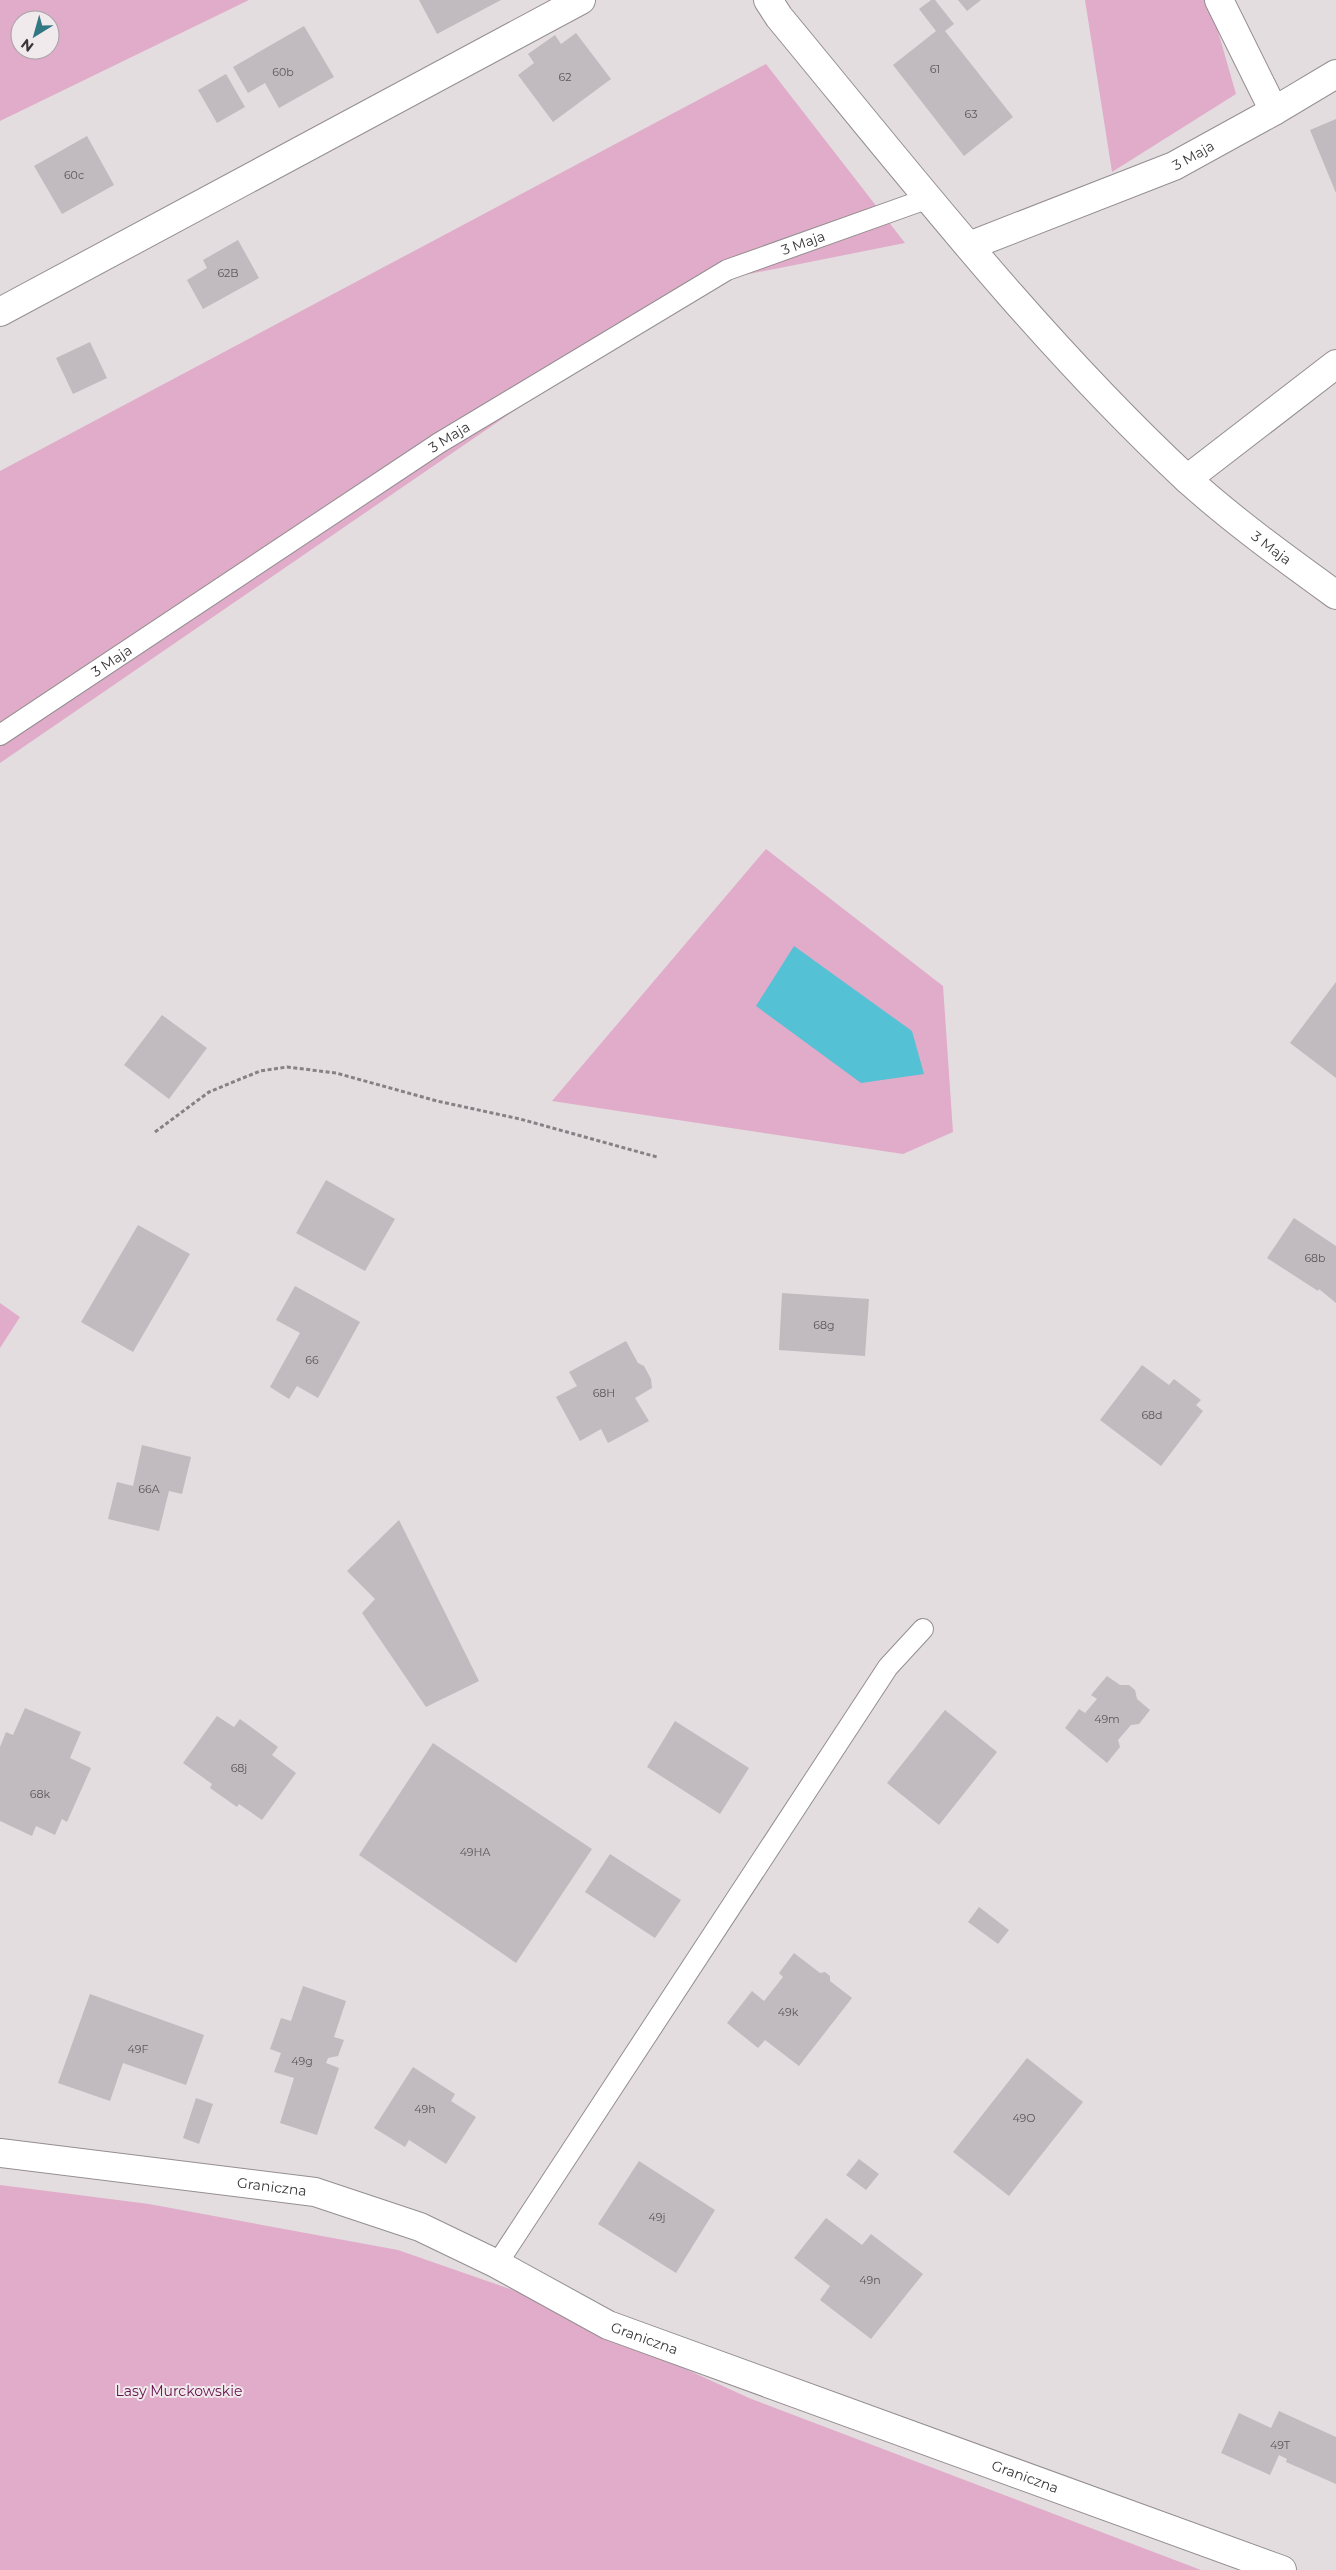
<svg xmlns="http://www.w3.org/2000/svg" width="1336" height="2570" viewBox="0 0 1336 2570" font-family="Montserrat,sans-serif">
  <rect width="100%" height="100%" fill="#e3dde0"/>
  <path fill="#e1acc9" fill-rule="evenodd" d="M 0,0 L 249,0 L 0,121 ZM 20,20 L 50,20 L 50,50 L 20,50 Z
    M 1085,0 L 1209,0 L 1236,94 L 1112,172 Z
    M 766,64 L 905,243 L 699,284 L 0,763 L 0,471 Z
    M 766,849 L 943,986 L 953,1132 L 903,1154 L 552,1101 Z
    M 0,1303 L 20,1317 L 0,1348 Z
    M 0,2185 L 149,2204 L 398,2250 L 513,2290 L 749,2398 L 1201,2570 L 0,2570 Z"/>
  <path fill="#54c1d5" d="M 794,946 L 912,1031 L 924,1074 L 861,1083 L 756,1006 Z"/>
  <path fill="#c1babe" d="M 419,0 L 501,0 L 437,34 Z
    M 931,0 L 935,0 L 954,24 L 945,31 L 1013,117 L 964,156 L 893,65 L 936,31 L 919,9 Z
    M 958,0 L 981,0 L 967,11 Z
    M 304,26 L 334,77 L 279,108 L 265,83 L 248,93 L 233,67 Z
    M 576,33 L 611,79 L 553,122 L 518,75 L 534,63 L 528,54 L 555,35 L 561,44 Z
    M 226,74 L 245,107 L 217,123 L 198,90 Z
    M 1336,119 L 1336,193 L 1310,130 Z
    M 87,136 L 114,185 L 62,214 L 34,166 Z
    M 238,240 L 259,278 L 203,309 L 187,280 L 207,268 L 203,260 Z
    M 90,342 L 107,378 L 73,394 L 56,358 Z
    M 1336,982 L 1336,1078 L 1290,1043 Z
    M 162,1015 L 207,1048 L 169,1099 L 124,1065 Z
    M 326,1180 L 395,1219 L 365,1271 L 296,1233 Z
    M 1294,1218 L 1336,1246 L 1336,1303 L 1319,1289 L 1318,1291 L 1267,1258 Z
    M 138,1225 L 190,1254 L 133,1352 L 81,1322 Z
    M 295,1286 L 360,1322 L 318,1398 L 297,1386 L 289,1399 L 270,1387 L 300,1333 L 276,1320 Z
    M 782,1293 L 869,1299 L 865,1356 L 779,1350 Z
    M 626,1341 L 638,1363 L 644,1366 L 651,1379 L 652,1388 L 635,1398 L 649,1421 L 608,1443 L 601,1429 L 580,1441 L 556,1397 L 577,1386 L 569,1372 Z
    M 1142,1365 L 1169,1385 L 1174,1379 L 1201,1400 L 1196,1405 L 1203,1411 L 1161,1466 L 1100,1420 Z
    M 142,1445 L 191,1457 L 182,1494 L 169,1491 L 159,1531 L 108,1519 L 117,1482 L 133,1486 Z
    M 399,1520 L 479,1681 L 426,1707 L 362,1613 L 375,1599 L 347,1571 Z
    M 1107,1676 L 1120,1685 L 1129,1685 L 1135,1690 L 1137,1699 L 1150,1710 L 1139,1724 L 1131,1725 L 1118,1740 L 1120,1747 L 1107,1763 L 1065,1728 L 1079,1709 L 1085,1713 L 1097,1699 L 1091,1695 Z
    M 25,1708 L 81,1732 L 70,1758 L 91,1768 L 67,1822 L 62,1819 L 55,1835 L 36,1826 L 32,1836 L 0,1821 L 0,1747 L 6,1732 L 13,1735 Z
    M 945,1710 L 997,1752 L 939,1825 L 887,1783 Z
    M 217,1716 L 234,1727 L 240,1719 L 278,1747 L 272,1755 L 296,1773 L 262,1820 L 239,1804 L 237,1807 L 210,1788 L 212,1784 L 183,1763 Z
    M 675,1721 L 749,1768 L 720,1814 L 647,1767 Z
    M 433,1743 L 592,1849 L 516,1963 L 359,1855 Z
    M 610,1854 L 681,1900 L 655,1938 L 585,1892 Z
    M 979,1907 L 1009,1930 L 998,1944 L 968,1922 Z
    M 794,1953 L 820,1973 L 825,1972 L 830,1976 L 830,1981 L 852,1998 L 799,2066 L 765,2040 L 758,2048 L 727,2023 L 752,1991 L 764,2001 L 783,1977 L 779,1973 Z
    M 303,1986 L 346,2001 L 334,2037 L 344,2040 L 338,2056 L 328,2058 L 326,2063 L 339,2068 L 317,2135 L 280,2123 L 294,2078 L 274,2072 L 281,2053 L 270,2049 L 281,2018 L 291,2021 Z
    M 90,1994 L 204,2035 L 186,2085 L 123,2063 L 110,2101 L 58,2083 Z
    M 1027,2058 L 1083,2102 L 1009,2196 L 953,2152 Z
    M 413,2067 L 455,2094 L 451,2101 L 476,2117 L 446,2164 L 409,2140 L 405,2147 L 374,2128 Z
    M 196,2098 L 213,2104 L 199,2144 L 183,2138 Z
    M 859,2159 L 879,2174 L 866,2190 L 846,2175 Z
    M 639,2161 L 715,2210 L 676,2273 L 598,2224 Z
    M 826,2218 L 862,2245 L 871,2234 L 923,2274 L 871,2339 L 820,2300 L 830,2286 L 794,2258 Z
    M 1279,2411 L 1336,2437 L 1336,2484 L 1286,2462 L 1287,2459 L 1279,2455 L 1270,2475 L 1221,2453 L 1239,2413 L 1271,2428 Z"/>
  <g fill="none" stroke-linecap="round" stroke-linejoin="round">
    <defs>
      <g id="service">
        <path id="s1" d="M 0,735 L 439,443 L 727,270 L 929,198"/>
        <path d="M 497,2264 L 888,1667 L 923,1629"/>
      </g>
      <g id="minor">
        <path d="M 1219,0 L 1274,111"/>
        <path id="s2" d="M 969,246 L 1174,166 L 1274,111 L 1336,74"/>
        <path d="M 0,312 L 581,0"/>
        <path d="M 1187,479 L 1336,364"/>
        <path id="s3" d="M 0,2153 L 315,2192 L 420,2227 L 497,2264 L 608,2325 L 1282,2570"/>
      </g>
      <g id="tertiary">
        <path id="s4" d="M 768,0 L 779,17 C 909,174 1036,338 1186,478 C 1231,519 1286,559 1336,595"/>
      </g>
    </defs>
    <use href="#service" stroke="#948e91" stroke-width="22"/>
    <use href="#minor" stroke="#948e91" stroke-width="30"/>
    <use href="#tertiary" stroke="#948e91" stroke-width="30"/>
    <path stroke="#868184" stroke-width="3" stroke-dasharray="4 2.5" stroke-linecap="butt" d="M 155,1132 L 209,1092 L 260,1071 L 287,1067 L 336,1073 L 437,1101 L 520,1119 L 657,1157"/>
    <use href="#service" stroke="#fff" stroke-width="20"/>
    <use href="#minor" stroke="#fff" stroke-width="28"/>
    <use href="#tertiary" stroke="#fff" stroke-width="28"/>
  </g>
  <g text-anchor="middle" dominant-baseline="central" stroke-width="4" stroke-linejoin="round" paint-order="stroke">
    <g font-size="11" fill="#5b575a">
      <text x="935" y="69">61</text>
      <text x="283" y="72">60b</text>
      <text x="565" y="77">62</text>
      <text x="971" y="114">63</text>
      <text x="74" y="175">60c</text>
      <text x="228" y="273">62B</text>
      <text x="1315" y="1258">68b</text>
      <text x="824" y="1325">68g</text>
      <text x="312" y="1360">66</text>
      <text x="604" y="1393">68H</text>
      <text x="1152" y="1415">68d</text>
      <text x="149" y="1489">66A</text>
      <text x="1107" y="1719">49m</text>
      <text x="239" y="1768">68j</text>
      <text x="40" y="1794">68k</text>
      <text x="475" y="1852">49HA</text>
      <text x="788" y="2012">49k</text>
      <text x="138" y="2049">49F</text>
      <text x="302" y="2061">49g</text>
      <text x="425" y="2109">49h</text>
      <text x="1024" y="2118">49O</text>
      <text x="657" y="2217">49j</text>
      <text x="870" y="2280">49n</text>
      <text x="1280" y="2445">49T</text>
    </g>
    <g font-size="14" fill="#393638" stroke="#f1eaed">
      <text stroke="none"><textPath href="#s2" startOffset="242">3 Maja</textPath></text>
      <text stroke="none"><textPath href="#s1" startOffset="944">3 Maja</textPath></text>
      <text stroke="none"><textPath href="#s1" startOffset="539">3 Maja</textPath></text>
      <text stroke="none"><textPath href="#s4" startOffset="746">3 Maja</textPath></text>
      <text stroke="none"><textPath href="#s1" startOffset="134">3 Maja</textPath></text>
      <text stroke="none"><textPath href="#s3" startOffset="274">Graniczna</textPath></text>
      <text stroke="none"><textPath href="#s3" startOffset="679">Graniczna</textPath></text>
      <text stroke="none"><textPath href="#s3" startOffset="1084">Graniczna</textPath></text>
    </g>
    <g font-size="14" fill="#66114b" stroke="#f1eaed">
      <text x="179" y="2391">Lasy Murckowskie</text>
    </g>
  </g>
  <g transform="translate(35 35) rotate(217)"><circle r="24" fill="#f1eaed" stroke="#a7a2a5"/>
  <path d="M0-4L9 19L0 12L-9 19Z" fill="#317784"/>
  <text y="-8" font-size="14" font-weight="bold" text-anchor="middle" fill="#393638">N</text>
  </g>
</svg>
